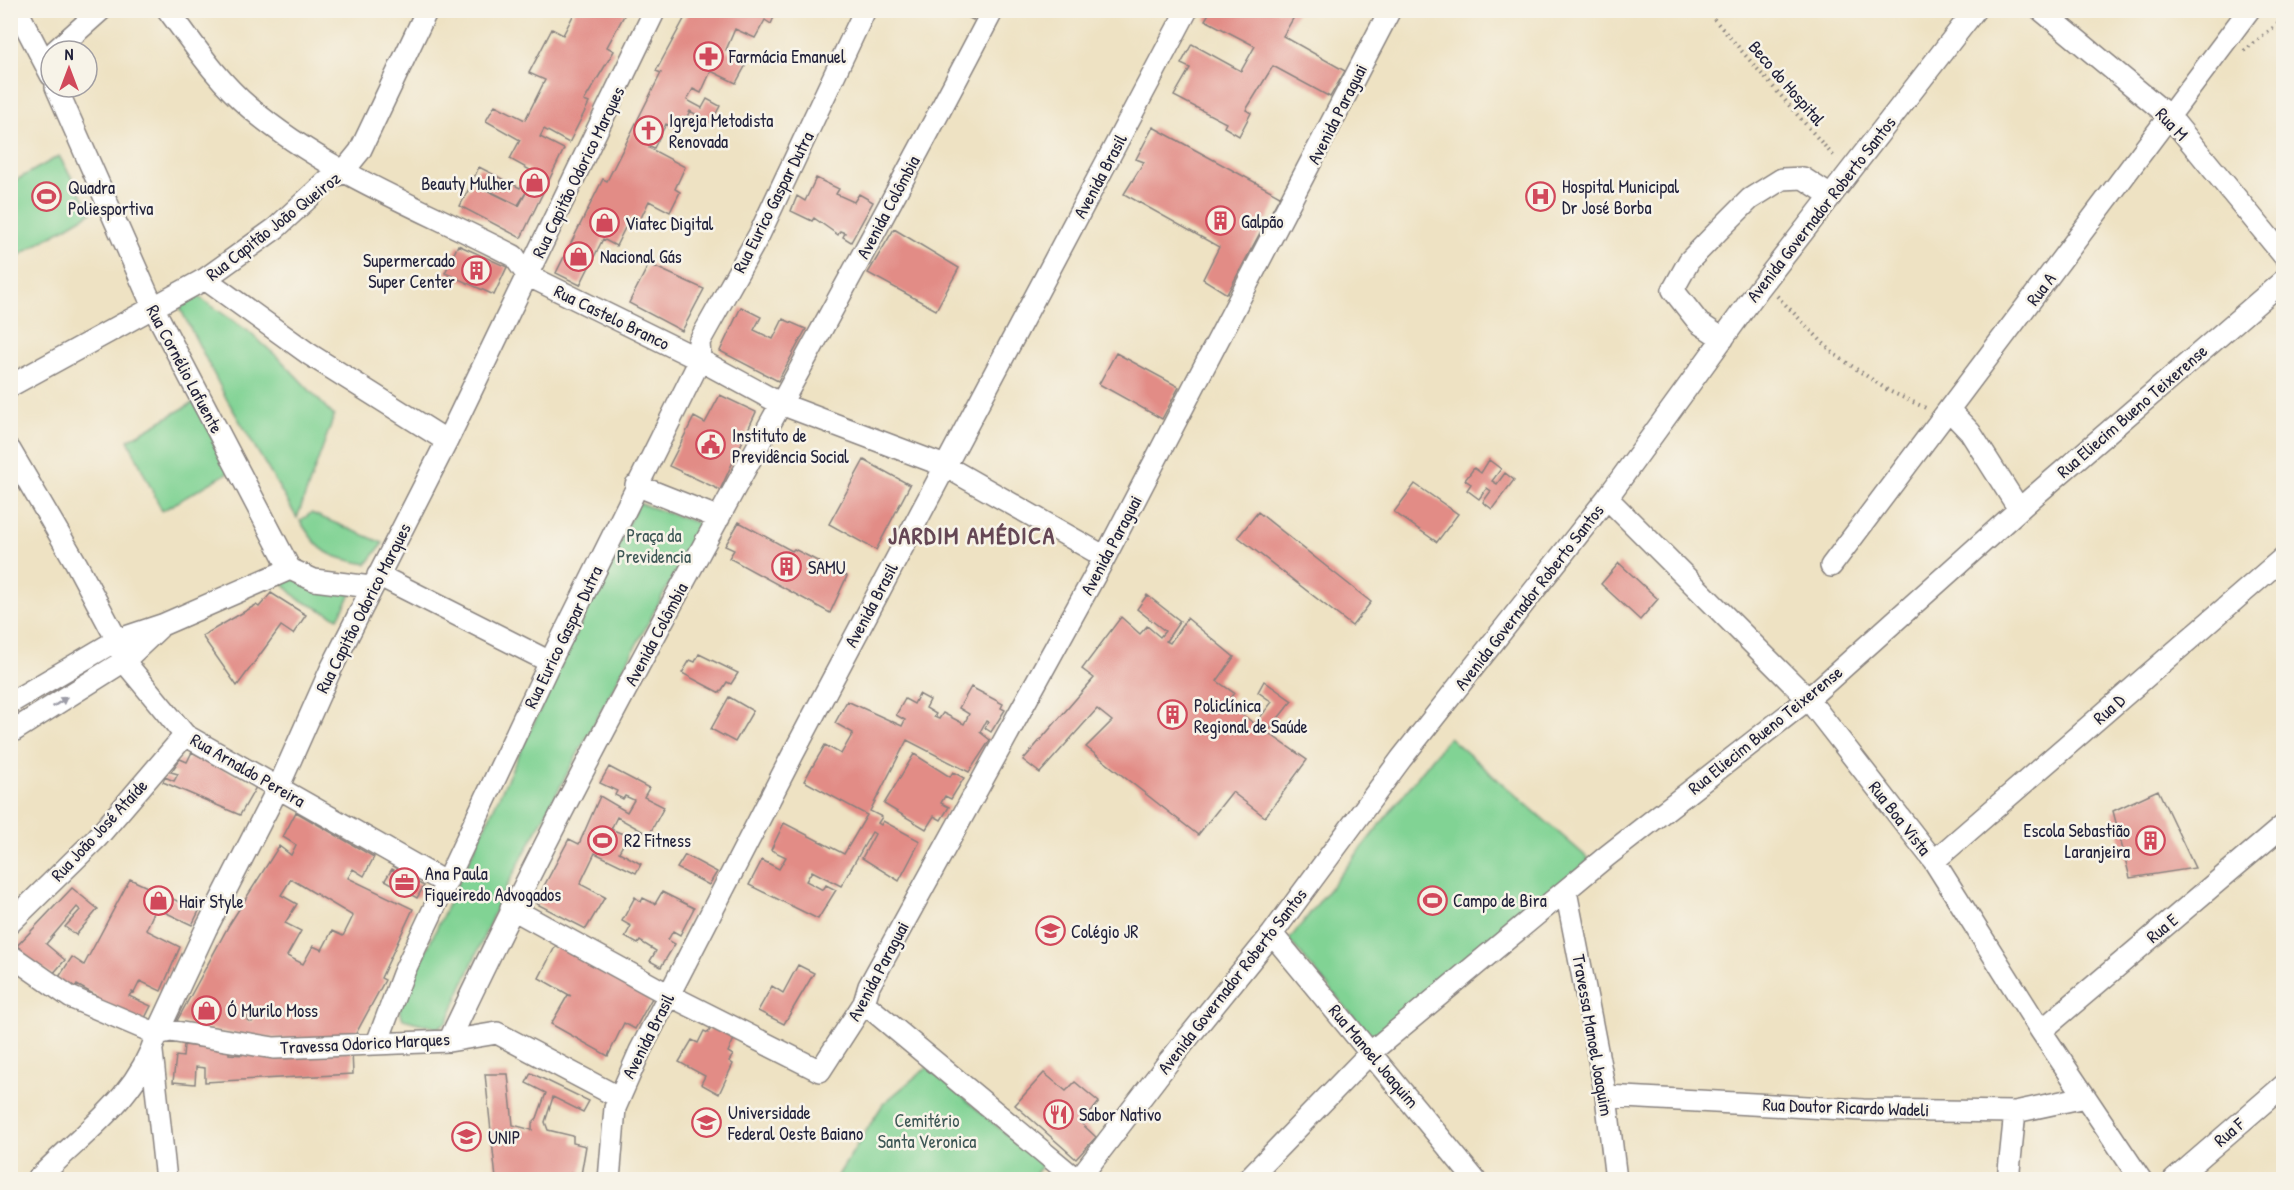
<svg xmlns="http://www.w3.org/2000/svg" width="2294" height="1190" viewBox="0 0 2294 1190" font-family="'Patrick Hand',sans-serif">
  <rect width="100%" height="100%" fill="#f7f3e8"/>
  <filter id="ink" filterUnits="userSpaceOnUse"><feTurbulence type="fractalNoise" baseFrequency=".0167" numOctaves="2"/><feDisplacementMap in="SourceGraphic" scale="12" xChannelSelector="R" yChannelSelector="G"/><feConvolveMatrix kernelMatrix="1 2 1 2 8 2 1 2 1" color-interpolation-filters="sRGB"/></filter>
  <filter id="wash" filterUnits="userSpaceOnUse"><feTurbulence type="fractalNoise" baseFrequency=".008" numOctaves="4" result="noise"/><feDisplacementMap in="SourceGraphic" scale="24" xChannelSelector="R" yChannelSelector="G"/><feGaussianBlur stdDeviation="1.35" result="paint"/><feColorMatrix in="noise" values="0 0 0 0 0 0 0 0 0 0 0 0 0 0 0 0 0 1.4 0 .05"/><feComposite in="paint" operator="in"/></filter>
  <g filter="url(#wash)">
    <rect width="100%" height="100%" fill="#eee2c3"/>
    <path fill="#81d394" stroke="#527a68" stroke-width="1.5" d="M 59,156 L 92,212 L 13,259 L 10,256 L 11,183 Z
      M 196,295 L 248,331 L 280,359 L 334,416 L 297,518 L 226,398 L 180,308 Z
      M 194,402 L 231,471 L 162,511 L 128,440 Z
      M 638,503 L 701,524 L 500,899 L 447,1022 L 437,1028 L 403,1019 L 399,1008 Z
      M 311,513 L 383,543 L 367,564 C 327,556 322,555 300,521 Z
      M 274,575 L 356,585 L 338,618 L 298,599 Z
      M 1449,737 L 1590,860 L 1375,1042 L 1289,940 Z
      M 927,1067 L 1043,1165 L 1031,1179 L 835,1180 L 883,1104 Z"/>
    <g id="blocks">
      <path fill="#e28c86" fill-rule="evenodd" d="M 576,10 L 627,10 L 607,47 L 614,51 L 584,101 L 589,103 L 569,143 L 544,129 L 540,137 L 564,149 L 521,238 L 460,206 L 472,183 L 519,206 L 527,191 L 518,205 L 472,182 L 479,167 L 520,188 L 530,170 L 510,159 L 520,140 L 486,121 L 495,105 L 525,120 L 545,80 L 529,73 L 552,29 L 563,35 Z
        M 689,10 L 777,10 L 771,24 L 765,20 L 755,38 L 735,29 L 726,50 L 748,61 L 736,83 L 711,71 L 701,93 L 693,89 L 687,100 L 702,108 L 707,99 L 720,106 L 711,123 L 690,111 L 679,131 L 666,124 L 654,148 L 650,146 L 649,148 L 685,167 L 675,189 L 680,192 L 670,212 L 649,201 L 639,222 L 630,218 L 616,246 L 603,239 L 580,285 L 556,273 L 603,179 L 607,181 L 661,73 L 656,71 Z
        M 953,10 L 978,10 L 973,20 Z
        M 1211,10 L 1298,10 L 1283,36 L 1345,71 L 1330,97 L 1273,66 L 1246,110 L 1251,113 L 1239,136 L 1224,127 L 1226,123 L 1174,96 L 1190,68 L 1181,64 L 1192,44 L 1241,71 L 1255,46 L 1205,20 Z
        M 1153,127 L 1280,196 L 1227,294 L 1203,279 L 1219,247 L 1124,194 L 1144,162 L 1136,159 Z
        M 816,178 L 839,189 L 836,194 L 854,202 L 859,194 L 873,202 L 851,242 L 843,237 L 845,233 L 840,231 L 838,235 L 814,218 L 812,221 L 791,211 L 797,196 L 805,201 Z
        M 894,229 L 959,268 L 936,310 L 868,273 Z
        M 458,245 L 507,267 L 494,295 L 445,273 Z
        M 649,264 L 704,289 L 682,331 L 629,303 Z
        M 741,307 L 761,317 L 754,330 L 773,339 L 783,319 L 806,329 L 778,381 L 720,351 Z
        M 1116,353 L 1179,387 L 1162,419 L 1099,384 Z
        M 720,395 L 756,412 L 720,490 L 669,466 L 694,417 L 705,423 Z
        M 864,460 L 910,485 L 876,550 L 829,524 Z
        M 1489,460 L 1501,469 L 1492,481 L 1497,484 L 1505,473 L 1514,480 L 1492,509 L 1483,502 L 1491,491 L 1487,488 L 1479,499 L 1467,490 L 1471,484 L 1465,480 L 1474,468 L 1481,473 Z
        M 1415,484 L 1458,514 L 1437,542 L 1394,512 Z
        M 1258,512 L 1371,602 L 1352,626 L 1238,537 Z
        M 739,522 L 792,551 L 794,549 L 847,576 L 830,613 L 729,558 L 734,550 L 725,546 Z
        M 1619,563 L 1658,599 L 1640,620 L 1601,584 Z
        M 271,593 L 306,615 L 293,634 L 281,626 L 237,686 L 202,636 L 256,605 L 259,607 Z
        M 1147,595 L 1180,621 L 1166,641 L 1170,643 L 1187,618 L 1234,657 L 1217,681 L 1234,693 L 1226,703 L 1255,724 L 1272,702 L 1258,692 L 1264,681 L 1292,701 L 1267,732 L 1307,760 L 1265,817 L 1232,792 L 1198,835 L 1086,747 L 1112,721 L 1097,709 L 1040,773 L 1023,760 L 1094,678 L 1082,669 L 1121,617 L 1140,634 L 1147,626 L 1160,637 L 1165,631 L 1137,609 Z
        M 699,654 L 738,673 L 731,684 L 727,682 L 720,693 L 682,673 L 690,660 L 695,662 Z
        M 971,687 L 1003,704 L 1001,708 L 1005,710 L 991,732 L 985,728 L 988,722 L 986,721 L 980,732 L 990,740 L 969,772 L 907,740 L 870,811 L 882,817 L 878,823 L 881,825 L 883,821 L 920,841 L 899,881 L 862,858 L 875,834 L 872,832 L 841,886 L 812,871 L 806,881 L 823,890 L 826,885 L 836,890 L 818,919 L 749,885 L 762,860 L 779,869 L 786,857 L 771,850 L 784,823 L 844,854 L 867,815 L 804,781 L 825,745 L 841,754 L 853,733 L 835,723 L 847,701 L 902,726 L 905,720 L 896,715 L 905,699 L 914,704 L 919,694 L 930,700 L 926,708 L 936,714 L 934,717 L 939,719 L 943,713 L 964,724 L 969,714 L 959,708 Z
        M 729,697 L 753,711 L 735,742 L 711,729 Z
        M 192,752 L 256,787 L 240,815 L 163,782 L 165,777 L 174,781 L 178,774 L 171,772 L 180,759 L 187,762 Z
        M 914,754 L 950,777 L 953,772 L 964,778 L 951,799 L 945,796 L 941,803 L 949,807 L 941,820 L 934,816 L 926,829 L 884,804 Z
        M 609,767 L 649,788 L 644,797 L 664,807 L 649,835 L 617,817 L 611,829 L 628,836 L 619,852 L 641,864 L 636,873 L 595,853 L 580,884 L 605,897 L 586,929 L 535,903 L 569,839 L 579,844 L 600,796 L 627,812 L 634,800 L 625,796 L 623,799 L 615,795 L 617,791 L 600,783 Z
        M 2158,790 L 2195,868 L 2130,878 L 2113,811 Z
        M 296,812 L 374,857 L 364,876 L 353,869 L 348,878 L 413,909 L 381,978 L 385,980 L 353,1039 L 296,1041 L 222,1032 L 177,1021 L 229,925 L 279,846 L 291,855 L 296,845 L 283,837 ZM 291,879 L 353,916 L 343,936 L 332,931 L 322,950 L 313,946 L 303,964 L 287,956 L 301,931 L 285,923 L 297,904 L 281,895 ZM 250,1008 L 255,1010 L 252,1022 L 247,1020 Z
        M 685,855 L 717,872 L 709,885 L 677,868 Z
        M 392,869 L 424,886 L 417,898 L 385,880 Z
        M 130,879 L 199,911 L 192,925 L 156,908 L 146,930 L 180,947 L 161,991 L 140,981 L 134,993 L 132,992 L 129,996 L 151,1006 L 142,1024 L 94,1000 L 97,996 L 77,985 L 73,991 L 57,980 L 72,957 L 84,965 Z
        M 72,888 L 98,909 L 76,935 L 65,927 L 80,910 L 77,907 L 46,944 L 65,960 L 52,975 L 14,949 Z
        M 662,892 L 694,908 L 680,935 L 673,931 L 668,940 L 675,944 L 661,967 L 650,961 L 656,951 L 640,941 L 638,944 L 625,937 L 631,926 L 622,921 L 635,897 L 641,902 L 643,898 L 655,904 Z
        M 557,943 L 653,996 L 635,1029 L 624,1023 L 608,1056 L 551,1024 L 568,995 L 571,996 L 539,978 Z
        M 798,965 L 814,973 L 784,1024 L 758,1011 L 772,986 L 783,993 Z
        M 713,1025 L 735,1037 L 728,1052 L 733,1055 L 729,1061 L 733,1064 L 719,1094 L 701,1084 L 705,1076 L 679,1062 L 692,1040 L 698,1043 L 704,1031 L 708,1033 Z
        M 184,1045 L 229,1050 L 229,1054 L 242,1055 L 242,1050 L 352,1051 L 353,1074 L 205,1082 L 205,1068 L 196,1067 L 195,1084 L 173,1082 L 176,1056 L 183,1057 Z
        M 531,1073 L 589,1101 L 583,1112 L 553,1097 L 545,1122 L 548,1130 L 573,1136 L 573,1143 L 586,1146 L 581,1175 L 571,1173 L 569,1179 L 496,1179 L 485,1074 L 508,1074 L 513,1125 L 532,1130 L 532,1123 L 537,1118 L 546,1093 L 526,1083 Z
        M 1044,1073 L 1066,1091 L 1075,1082 L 1099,1102 L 1082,1124 L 1096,1137 L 1076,1159 L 1015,1105 Z"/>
    </g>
  </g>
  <g filter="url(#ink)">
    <use href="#blocks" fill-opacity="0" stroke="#88827f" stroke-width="1.5"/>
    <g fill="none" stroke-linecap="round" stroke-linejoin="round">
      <defs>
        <path id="minor" d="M 17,10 L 51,75
          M 168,10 C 194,45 217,80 250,108 C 326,173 426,210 514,256 L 527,275 L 700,360 L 781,404 L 945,466 L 1105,557
          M 2041,10 L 2170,117 L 2284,256
          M 55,51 L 101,10
          M 56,87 L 154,309 L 290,569 L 314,580 L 371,587
          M 205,279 L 309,354 L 447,441
          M 1723,339 L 1699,323 L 1673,290 L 1689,261 L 1720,229 L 1750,199 L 1782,179 L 1803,178 L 1831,196
          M 10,386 L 205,279 L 276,228 L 328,180 L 343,172 L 360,151 L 427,10
          M 1950,411 L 1970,432 L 2019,509
          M 10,450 L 76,563 L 117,640 L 124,661 L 185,735 L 446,883
          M 636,485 L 719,518
          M 1607,498 L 1808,699 L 1934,861 L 2041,1031 L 2141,1180
          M 1831,566 L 2249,10
          M 378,575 L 550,662
          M 10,703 L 117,640 L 162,625 L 290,569
          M 10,733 L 124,661 L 159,628
          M 1934,861 L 2284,557
          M 1566,891 L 1606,1096 L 1616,1180
          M 511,908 L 669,995 L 820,1071 L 864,1003 L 869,986 L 1105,557 L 1390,10
          M 10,923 L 97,838 L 185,735
          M 1272,934 L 1475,1180
          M 10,955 L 70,997 L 157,1034 L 170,1031 L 274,1048 L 449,1041 L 497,1033 L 618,1097
          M 864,1003 L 1077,1180
          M 2041,1031 L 2284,825
          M 449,1041 C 614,689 814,355 993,10
          M 377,1043 L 403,974 L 550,662 L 700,360 L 699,342 L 759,235 L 865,10
          M 152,1052 L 166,1180
          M 1606,1096 L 1863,1110 L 2015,1112 L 2085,1097
          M 37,1180 C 82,1133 137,1099 157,1034 L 206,929 L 278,788 L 330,671 L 447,441 L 655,10
          M 609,1180 L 615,1108 L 640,1051 L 793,754 L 1187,10
          M 1078,1180 L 1170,1060 L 1272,934 L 1401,759 L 1607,498 L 1758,290 L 1975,10
          M 1247,1180 L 1371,1052 L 1607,856 L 1808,699 L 2033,497 L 2284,280
          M 2008,1180 L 2015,1112
          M 2174,1180 L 2284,1085"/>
      </defs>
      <use href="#minor" stroke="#88827f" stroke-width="24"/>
      <path stroke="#88827f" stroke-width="4" stroke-dasharray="1.5 4.5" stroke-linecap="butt" d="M 1706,10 L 1836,159
        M 2244,51 L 2284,19
        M 1777,296 L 1834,354 L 1889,391 L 1928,409"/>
      <use href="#minor" stroke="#fff" stroke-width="21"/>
    </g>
    <defs><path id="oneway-solid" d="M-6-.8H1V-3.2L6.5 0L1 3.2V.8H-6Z" transform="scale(1.5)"/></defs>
    <use fill="#9c9ca7" href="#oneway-solid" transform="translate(60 702) rotate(-34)"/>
  </g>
  <defs>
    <symbol id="pharmacy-ring" viewBox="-11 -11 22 22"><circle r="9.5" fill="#f7f3e8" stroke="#d1495b" stroke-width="1.5"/><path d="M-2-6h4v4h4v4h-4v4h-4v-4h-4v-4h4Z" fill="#d1495b"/></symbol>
    <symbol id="church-ring" viewBox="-11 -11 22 22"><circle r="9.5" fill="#f7f3e8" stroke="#d1495b" stroke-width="1.5"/><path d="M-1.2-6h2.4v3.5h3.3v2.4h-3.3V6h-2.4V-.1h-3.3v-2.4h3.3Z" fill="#d1495b"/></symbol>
    <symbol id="shop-ring" viewBox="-11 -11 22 22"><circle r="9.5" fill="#f7f3e8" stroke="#d1495b" stroke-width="1.5"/><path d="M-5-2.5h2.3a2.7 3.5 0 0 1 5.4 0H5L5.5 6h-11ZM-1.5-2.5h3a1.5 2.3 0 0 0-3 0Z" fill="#d1495b"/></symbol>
    <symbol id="hospital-ring" viewBox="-11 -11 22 22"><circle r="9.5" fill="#f7f3e8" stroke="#d1495b" stroke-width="1.5"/><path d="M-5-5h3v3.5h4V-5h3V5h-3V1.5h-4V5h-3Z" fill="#d1495b"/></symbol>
    <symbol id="stadium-ring" viewBox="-11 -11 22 22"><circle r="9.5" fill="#f7f3e8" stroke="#d1495b" stroke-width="1.5"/><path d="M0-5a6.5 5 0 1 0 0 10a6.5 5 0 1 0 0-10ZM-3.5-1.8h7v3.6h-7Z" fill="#d1495b"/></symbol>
    <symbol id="building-ring" viewBox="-11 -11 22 22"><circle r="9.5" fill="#f7f3e8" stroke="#d1495b" stroke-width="1.5"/><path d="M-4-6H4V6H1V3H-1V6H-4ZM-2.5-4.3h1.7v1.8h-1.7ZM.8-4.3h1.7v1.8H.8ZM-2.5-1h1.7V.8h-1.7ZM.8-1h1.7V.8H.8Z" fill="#d1495b"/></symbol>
    <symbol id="civic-ring" viewBox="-11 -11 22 22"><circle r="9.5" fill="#f7f3e8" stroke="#d1495b" stroke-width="1.5"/><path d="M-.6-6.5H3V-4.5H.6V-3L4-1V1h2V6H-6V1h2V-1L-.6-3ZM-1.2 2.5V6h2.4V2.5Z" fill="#d1495b"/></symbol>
    <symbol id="office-ring" viewBox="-11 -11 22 22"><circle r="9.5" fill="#f7f3e8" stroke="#d1495b" stroke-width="1.5"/><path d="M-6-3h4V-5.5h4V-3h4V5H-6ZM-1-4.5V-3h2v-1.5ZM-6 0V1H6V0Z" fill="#d1495b"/></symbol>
    <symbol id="school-ring" viewBox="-11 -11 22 22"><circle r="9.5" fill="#f7f3e8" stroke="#d1495b" stroke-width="1.5"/><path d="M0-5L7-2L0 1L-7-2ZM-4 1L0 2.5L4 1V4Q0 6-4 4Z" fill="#d1495b"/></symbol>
    <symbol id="restaurant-ring" viewBox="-11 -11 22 22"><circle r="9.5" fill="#f7f3e8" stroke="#d1495b" stroke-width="1.5"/><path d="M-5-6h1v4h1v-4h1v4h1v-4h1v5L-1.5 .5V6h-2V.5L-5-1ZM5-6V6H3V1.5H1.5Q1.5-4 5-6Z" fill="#d1495b"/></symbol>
    <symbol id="university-ring" viewBox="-11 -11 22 22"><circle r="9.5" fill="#f7f3e8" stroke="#d1495b" stroke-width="1.5"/><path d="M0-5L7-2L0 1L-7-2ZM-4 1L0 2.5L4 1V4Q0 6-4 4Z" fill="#d1495b"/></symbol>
  </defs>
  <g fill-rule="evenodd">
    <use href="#pharmacy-ring" x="692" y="40" width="33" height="33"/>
    <use href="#church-ring" x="632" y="114" width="33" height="33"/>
    <use href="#shop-ring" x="518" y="166" width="33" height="33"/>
    <use href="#hospital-ring" x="1524" y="180" width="33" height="33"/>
    <use href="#stadium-ring" x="30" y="180" width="33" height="33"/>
    <use href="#building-ring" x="1204" y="204" width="33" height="33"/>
    <use href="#shop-ring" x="588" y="206" width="33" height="33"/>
    <use href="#shop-ring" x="562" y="240" width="33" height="33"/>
    <use href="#building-ring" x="460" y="254" width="33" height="33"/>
    <use href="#civic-ring" x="694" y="428" width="33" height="33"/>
    <use href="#building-ring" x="770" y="550" width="33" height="33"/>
    <use href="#building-ring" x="1156" y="698" width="33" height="33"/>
    <use href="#stadium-ring" x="586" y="824" width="33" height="33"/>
    <use href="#building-ring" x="2134" y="824" width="33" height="33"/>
    <use href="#office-ring" x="388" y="866" width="33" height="33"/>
    <use href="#stadium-ring" x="1416" y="884" width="33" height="33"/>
    <use href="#shop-ring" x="142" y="884" width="33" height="33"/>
    <use href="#school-ring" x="1034" y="914" width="33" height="33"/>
    <use href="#shop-ring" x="190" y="994" width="33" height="33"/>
    <use href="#restaurant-ring" x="1042" y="1098" width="33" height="33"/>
    <use href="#university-ring" x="690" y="1106" width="33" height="33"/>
    <use href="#university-ring" x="450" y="1120" width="33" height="33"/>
  </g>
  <g text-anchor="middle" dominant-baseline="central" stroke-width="5" stroke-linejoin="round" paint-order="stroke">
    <g font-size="18" fill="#22223b" stroke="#f7f3e8" text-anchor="start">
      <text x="729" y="56">Farmácia Emanuel</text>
      <text x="669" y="120">Igreja Metodista<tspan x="669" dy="21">Renovada</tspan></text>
      <text x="514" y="183" text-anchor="end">Beauty Mulher</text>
      <text x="1562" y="186">Hospital Municipal<tspan x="1562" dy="21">Dr José Borba</tspan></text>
      <text x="68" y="187">Quadra<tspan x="68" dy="21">Poliesportiva</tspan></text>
      <text x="1241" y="221">Galpão</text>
      <text x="625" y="223">Viatec Digital</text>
      <text x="600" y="256">Nacional Gás</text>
      <text x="455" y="260" text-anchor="end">Supermercado<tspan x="455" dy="21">Super Center</tspan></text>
      <text x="732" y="435">Instituto de<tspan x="732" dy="21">Previdência Social</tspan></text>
      <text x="808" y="567">SAMU</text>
      <text x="1194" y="705">Policlínica<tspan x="1194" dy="21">Regional de Saúde</tspan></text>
      <text x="2130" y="830" text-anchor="end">Escola Sebastião<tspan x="2130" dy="21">Laranjeira</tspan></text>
      <text x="624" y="840">R2 Fitness</text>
      <text x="425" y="873">Ana Paula<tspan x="425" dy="21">Figueiredo Advogados</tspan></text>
      <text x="1453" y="900">Campo de Bira</text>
      <text x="179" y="901">Hair Style</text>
      <text x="1071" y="931">Colégio JR</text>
      <text x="227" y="1010">Ó Murilo Moss</text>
      <text x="728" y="1112">Universidade<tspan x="728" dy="21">Federal Oeste Baiano</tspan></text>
      <text x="1079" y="1114">Sabor Nativo</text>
      <text x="488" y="1137">UNIP</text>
    </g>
    <g font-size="18" fill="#22223b" stroke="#f7f3e8">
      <text transform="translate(1787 83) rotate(49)">Beco do Hospital</text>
      <text transform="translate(1337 114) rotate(-63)">Avenida Paraguai</text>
      <text transform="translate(2172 124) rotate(46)">Rua M</text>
      <text transform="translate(578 172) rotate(-64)">Rua Capitão Odorico Marques</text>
      <text transform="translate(1100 176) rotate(-62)">Avenida Brasil</text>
      <text transform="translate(773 202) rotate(-63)">Rua Eurico Gaspar Dutra</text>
      <text transform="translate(888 207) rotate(-62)">Avenida Colômbia</text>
      <text transform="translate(1821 209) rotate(-52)">Avenida Governador Roberto Santos</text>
      <text transform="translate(273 226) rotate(-38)">Rua Capitão João Queiroz</text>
      <text transform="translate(2041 289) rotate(-53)">Rua A</text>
      <text transform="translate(612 317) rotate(26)">Rua Castelo Branco</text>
      <text transform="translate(185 369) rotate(62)">Rua Cornélio Lafuente</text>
      <text transform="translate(2132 411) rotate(-41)">Rua Eliecim Bueno Teixerense</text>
      <text transform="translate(1111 545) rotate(-62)">Avenida Paraguai</text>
      <text transform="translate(1529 597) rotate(-52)">Avenida Governador Roberto Santos</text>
      <text transform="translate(871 605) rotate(-62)">Avenida Brasil</text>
      <text transform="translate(363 608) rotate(-63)">Rua Capitão Odorico Marques</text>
      <text transform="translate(656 634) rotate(-62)">Avenida Colômbia</text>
      <text transform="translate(563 637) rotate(-64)">Rua Eurico Gaspar Dutra</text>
      <text transform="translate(2109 709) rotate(-41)">Rua D</text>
      <text transform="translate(1765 730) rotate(-39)">Rua Eliecim Bueno Teixerense</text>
      <text transform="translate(248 770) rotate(30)">Rua Arnaldo Pereira</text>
      <text transform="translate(1900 818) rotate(52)">Rua Boa Vista</text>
      <text transform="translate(99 830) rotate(-47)">Rua João José Ataíde</text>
      <text transform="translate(2162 928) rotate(-40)">Rua E</text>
      <text transform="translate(878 971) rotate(-62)">Avenida Paraguai</text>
      <text transform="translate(1232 981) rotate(-52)">Avenida Governador Roberto Santos</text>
      <text transform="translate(1593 1035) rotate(80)">Travessa Manoel Joaquim</text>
      <text transform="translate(648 1036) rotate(-63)">Avenida Brasil</text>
      <text transform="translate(365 1043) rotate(-3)">Travessa Odorico Marques</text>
      <text transform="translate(1374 1056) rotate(50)">Rua Manoel Joaquim</text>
      <text transform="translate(1846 1107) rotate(2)">Rua Doutor Ricardo Wadeli</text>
      <text transform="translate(2229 1132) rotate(-41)">Rua F</text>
    </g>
    <g font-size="18" fill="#3e5756" stroke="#f7f3e8">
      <text x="654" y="535">Praça da<tspan x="654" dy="21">Previdencia</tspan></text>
      <text x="927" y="1120">Cemitério<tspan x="927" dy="21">Santa Veronica</tspan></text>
    </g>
    <g font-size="24" font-weight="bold" letter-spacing="1.5" fill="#654755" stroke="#f7f3e8">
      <text x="972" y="535">JARDIM AMÉDICA</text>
    </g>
  </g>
  <rect width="2294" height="1190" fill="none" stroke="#f7f3e8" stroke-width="36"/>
  <g transform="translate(69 69)"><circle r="28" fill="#f7f3e8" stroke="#a29fa3" stroke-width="1.5"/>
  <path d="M0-4.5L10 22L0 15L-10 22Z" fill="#d1495b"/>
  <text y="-9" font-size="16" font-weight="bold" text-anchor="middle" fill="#22223b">N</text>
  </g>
</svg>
